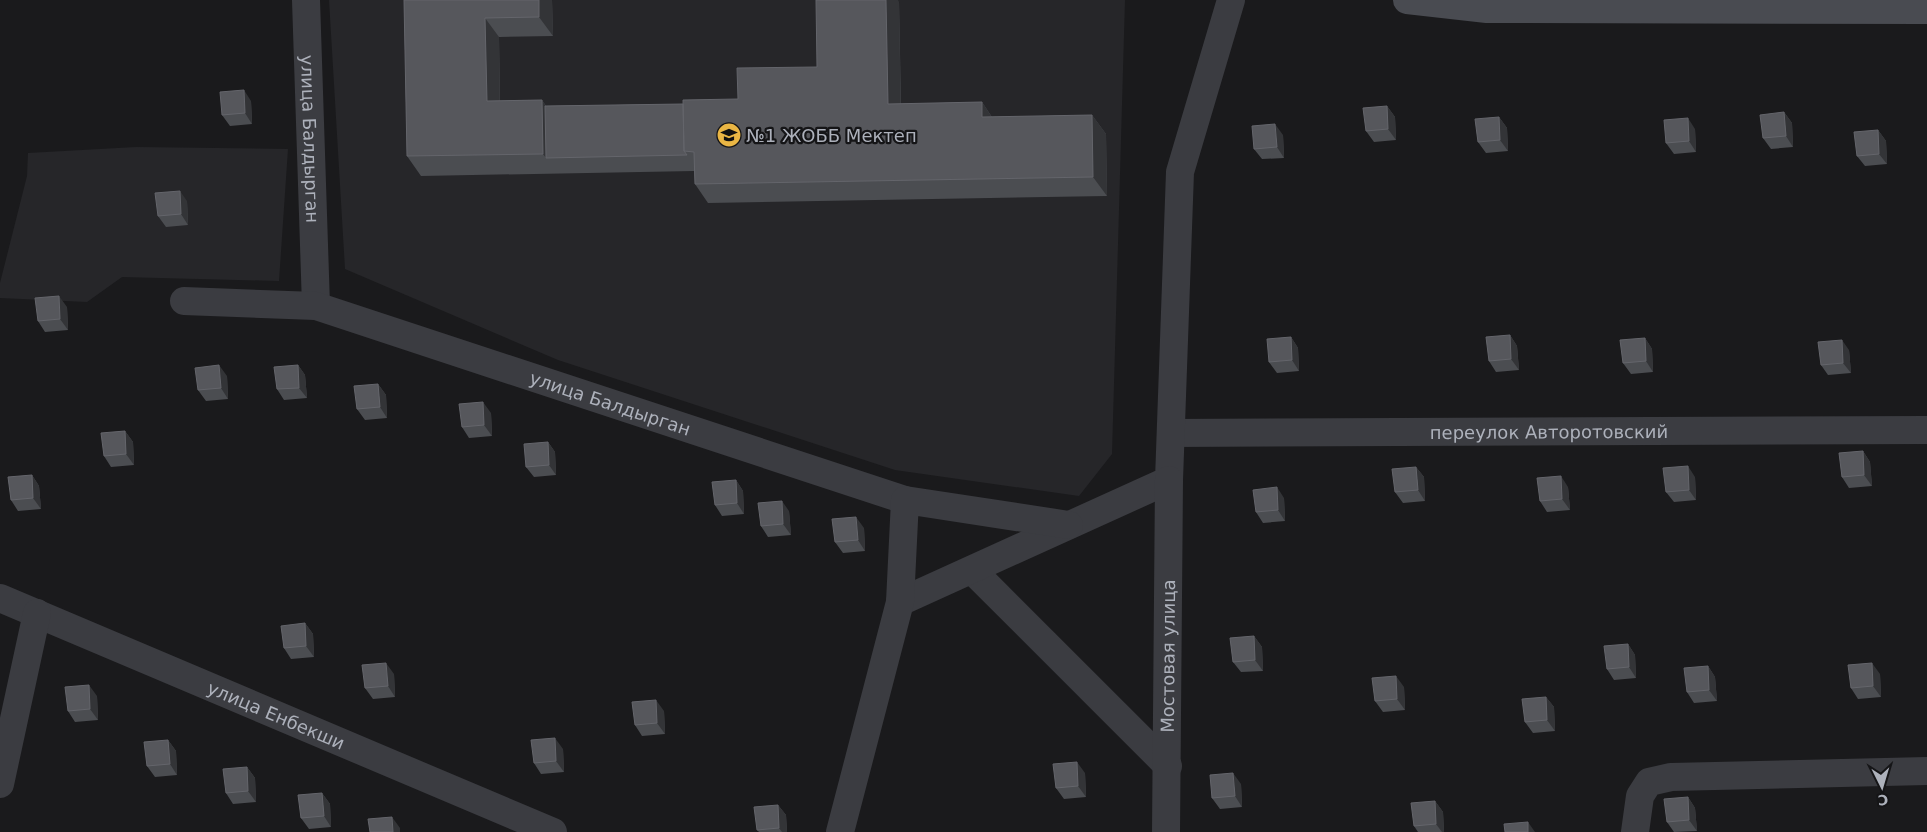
<svg xmlns="http://www.w3.org/2000/svg" width="1927" height="832" viewBox="0 0 1927 832" font-family="'DejaVu Sans',sans-serif">
  <rect width="100%" height="100%" fill="#1a1a1c"/>
  <path fill="#262629" d="M 329,0 L 1125,0 L 1112,454 L 1079,496 L 895,470 L 558,360 L 345,269 Z
    M 136,147 L 288,149 L 279,281 L 122,277 L 87,302 L 0,298 L 0,283 L 27,176 L 28,153 Z"/>
  <g fill="none" stroke-linecap="round" stroke-linejoin="round">
    <g stroke="#3b3c41" stroke-width="28">
      <path id="s1" d="M 306,0 L 316,306"/>
      <path id="s2" d="M 184,301 L 316,306 L 905,500"/>
      <path id="s3" d="M 1171,433 L 1927,430"/>
      <path d="M 972,570 L 1168,766"/>
      <path id="s4" d="M 0,598 L 553,832"/>
      <path d="M 900,602 L 1169,480 L 1180,172 L 1231,0"/>
      <path d="M 0,784 L 37,613"/>
      <path d="M 840,832 L 900,602 L 905,500 L 1069,525"/>
      <path id="s5" d="M 1166,832 L 1169,480"/>
      <path d="M 1635,832 L 1640,796 L 1649,782 L 1671,777 L 1927,771"/>
    </g>
    <path stroke="#494b51" stroke-width="28" d="M 1407,0 L 1487,9 L 1927,10"/>
  </g>
  <path fill="#4b4d51" d="M 404,0 L 552,0 L 553,36 L 499,37 L 500,101 L 542,100 L 546,106 L 683,104 L 738,99 L 817,67 L 899,2 L 901,104 L 982,102 L 992,117 L 1092,115 L 1106,134 L 1107,196 L 708,203 L 695,184 L 694,171 L 421,176 L 407,156 Z
    M 251,101 L 252,124 L 230,126 L 222,115 Z
    M 1387,106 L 1395,117 L 1396,140 L 1374,142 L 1366,131 Z
    M 1784,112 L 1792,123 L 1793,147 L 1771,149 L 1763,138 Z
    M 1499,117 L 1507,128 L 1508,151 L 1486,153 L 1478,142 Z
    M 1695,129 L 1696,152 L 1674,154 L 1666,143 Z
    M 1878,130 L 1886,141 L 1887,164 L 1865,166 L 1857,156 Z
    M 1283,135 L 1284,158 L 1262,159 L 1254,149 Z
    M 187,201 L 188,225 L 166,227 L 158,216 Z
    M 67,307 L 68,330 L 45,332 L 38,321 Z
    M 1510,335 L 1517,346 L 1519,370 L 1496,372 L 1489,361 Z
    M 1291,337 L 1298,348 L 1299,371 L 1277,373 L 1269,362 Z
    M 1645,338 L 1652,349 L 1653,372 L 1631,374 L 1623,363 Z
    M 1849,350 L 1851,373 L 1828,375 L 1821,365 Z
    M 298,365 L 305,375 L 307,398 L 284,400 L 277,389 Z
    M 227,376 L 228,399 L 206,401 L 198,390 Z
    M 378,384 L 386,395 L 387,418 L 365,420 L 357,409 Z
    M 491,413 L 492,436 L 469,438 L 462,427 Z
    M 125,431 L 133,442 L 134,465 L 111,467 L 104,456 Z
    M 548,442 L 555,452 L 556,475 L 534,477 L 526,467 Z
    M 1863,451 L 1870,462 L 1872,486 L 1849,488 L 1842,477 Z
    M 1416,467 L 1424,477 L 1425,501 L 1403,503 L 1395,492 Z
    M 32,475 L 39,486 L 41,509 L 18,511 L 11,500 Z
    M 1695,477 L 1696,500 L 1674,502 L 1666,492 Z
    M 736,480 L 743,491 L 744,514 L 722,516 L 715,505 Z
    M 1568,487 L 1570,510 L 1547,512 L 1540,501 Z
    M 1284,498 L 1285,521 L 1263,523 L 1256,512 Z
    M 789,511 L 791,535 L 768,537 L 761,526 Z
    M 864,528 L 865,551 L 843,553 L 835,542 Z
    M 305,623 L 313,634 L 314,657 L 291,659 L 284,648 Z
    M 1254,636 L 1262,647 L 1263,671 L 1241,672 L 1233,662 Z
    M 1628,644 L 1635,655 L 1636,678 L 1614,680 L 1607,669 Z
    M 1708,666 L 1715,677 L 1717,701 L 1694,703 L 1687,692 Z
    M 394,674 L 395,697 L 373,699 L 365,688 Z
    M 1880,674 L 1881,697 L 1858,699 L 1851,688 Z
    M 1404,687 L 1405,710 L 1383,712 L 1375,701 Z
    M 97,696 L 98,720 L 75,722 L 68,711 Z
    M 1546,697 L 1554,707 L 1555,731 L 1533,733 L 1525,722 Z
    M 664,711 L 665,734 L 642,736 L 635,725 Z
    M 168,740 L 176,751 L 177,775 L 155,777 L 147,766 Z
    M 563,749 L 564,772 L 541,774 L 534,763 Z
    M 247,767 L 255,778 L 256,802 L 233,804 L 226,793 Z
    M 1085,773 L 1086,797 L 1064,799 L 1056,788 Z
    M 1241,784 L 1242,807 L 1220,809 L 1212,798 Z
    M 322,793 L 330,804 L 331,827 L 309,829 L 301,818 Z
    M 1688,797 L 1695,808 L 1697,831 L 1674,832 L 1667,822 Z
    M 1435,801 L 1443,812 L 1444,832 L 1418,832 L 1414,826 Z
    M 778,805 L 786,815 L 787,832 L 759,832 L 757,830 Z"/>
  <path fill="#333437" d="M 539,0 L 552,0 L 553,36 L 539,17 Z
    M 886,0 L 898,0 L 899,2 L 901,123 L 888,104 Z
    M 485,18 L 499,37 L 500,121 L 487,101 Z
    M 244,90 L 251,101 L 252,124 L 245,113 Z
    M 542,100 L 555,120 L 546,158 L 543,154 Z
    M 982,102 L 995,122 L 982,117 Z
    M 1387,106 L 1395,117 L 1396,140 L 1388,129 Z
    M 1784,112 L 1792,123 L 1793,147 L 1786,136 Z
    M 1092,115 L 1106,134 L 1107,196 L 1093,177 Z
    M 1499,117 L 1507,128 L 1508,151 L 1500,140 Z
    M 1688,118 L 1695,129 L 1696,152 L 1689,141 Z
    M 1275,124 L 1283,135 L 1284,158 L 1277,147 Z
    M 1878,130 L 1886,141 L 1887,164 L 1879,154 Z
    M 180,191 L 187,201 L 188,225 L 181,214 Z
    M 59,296 L 67,307 L 68,330 L 60,319 Z
    M 1510,335 L 1517,346 L 1519,370 L 1511,359 Z
    M 1291,337 L 1298,348 L 1299,371 L 1292,360 Z
    M 1645,338 L 1652,349 L 1653,372 L 1646,361 Z
    M 1842,340 L 1849,350 L 1851,373 L 1843,363 Z
    M 219,365 L 227,376 L 228,399 L 221,388 Z
    M 298,365 L 305,375 L 307,398 L 299,388 Z
    M 378,384 L 386,395 L 387,418 L 380,407 Z
    M 483,402 L 491,413 L 492,436 L 484,425 Z
    M 125,431 L 133,442 L 134,465 L 126,454 Z
    M 548,442 L 555,452 L 556,475 L 549,465 Z
    M 1863,451 L 1870,462 L 1872,486 L 1864,475 Z
    M 1688,466 L 1695,477 L 1696,500 L 1689,490 Z
    M 1416,467 L 1424,477 L 1425,501 L 1418,490 Z
    M 32,475 L 39,486 L 41,509 L 33,498 Z
    M 1561,476 L 1568,487 L 1570,510 L 1562,499 Z
    M 736,480 L 743,491 L 744,514 L 737,503 Z
    M 1277,487 L 1284,498 L 1285,521 L 1278,510 Z
    M 782,501 L 789,511 L 791,535 L 783,524 Z
    M 856,517 L 864,528 L 865,551 L 858,540 Z
    M 305,623 L 313,634 L 314,657 L 306,646 Z
    M 1254,636 L 1262,647 L 1263,671 L 1255,660 Z
    M 1628,644 L 1635,655 L 1636,678 L 1629,667 Z
    M 386,663 L 394,674 L 395,697 L 388,686 Z
    M 1872,663 L 1880,674 L 1881,697 L 1873,686 Z
    M 1708,666 L 1715,677 L 1717,701 L 1709,690 Z
    M 1396,676 L 1404,687 L 1405,710 L 1397,699 Z
    M 89,685 L 97,696 L 98,720 L 90,709 Z
    M 1546,697 L 1554,707 L 1555,731 L 1547,720 Z
    M 656,700 L 664,711 L 665,734 L 657,723 Z
    M 555,738 L 563,749 L 564,772 L 556,761 Z
    M 168,740 L 176,751 L 177,775 L 170,764 Z
    M 1077,762 L 1085,773 L 1086,797 L 1078,786 Z
    M 247,767 L 255,778 L 256,802 L 248,791 Z
    M 1233,773 L 1241,784 L 1242,807 L 1235,796 Z
    M 322,793 L 330,804 L 331,827 L 324,816 Z
    M 1688,797 L 1695,808 L 1697,831 L 1689,820 Z
    M 1435,801 L 1443,812 L 1444,832 L 1442,832 L 1436,824 Z
    M 778,805 L 786,815 L 787,832 L 782,832 L 779,828 Z
    M 392,817 L 400,828 L 400,832 L 393,832 Z
    M 1528,822 L 1535,832 L 1528,832 Z"/>
  <path fill="#56575c" stroke="#64656b" d="M 404,0 L 539,0 L 539,17 L 485,18 L 487,101 L 542,100 L 543,154 L 407,156 Z
    M 816,0 L 886,0 L 888,104 L 982,102 L 982,117 L 1092,115 L 1093,177 L 695,184 L 694,152 L 684,151 L 683,100 L 738,99 L 737,68 L 817,67 Z
    M 244,90 L 245,113 L 222,115 L 220,92 Z
    M 683,104 L 684,151 L 687,155 L 546,158 L 545,106 Z
    M 1387,106 L 1388,129 L 1366,131 L 1363,108 Z
    M 1784,112 L 1786,136 L 1763,138 L 1760,115 Z
    M 1499,117 L 1500,140 L 1478,142 L 1475,119 Z
    M 1688,118 L 1689,141 L 1666,143 L 1664,120 Z
    M 1275,124 L 1277,147 L 1254,149 L 1252,126 Z
    M 1878,130 L 1879,154 L 1857,156 L 1854,132 Z
    M 180,191 L 181,214 L 158,216 L 155,193 Z
    M 59,296 L 60,319 L 38,321 L 35,298 Z
    M 1510,335 L 1511,359 L 1489,361 L 1486,337 Z
    M 1291,337 L 1292,360 L 1269,362 L 1267,339 Z
    M 1645,338 L 1646,361 L 1623,363 L 1620,340 Z
    M 1842,340 L 1843,363 L 1821,365 L 1818,342 Z
    M 219,365 L 221,388 L 198,390 L 195,368 Z
    M 298,365 L 299,388 L 277,389 L 274,367 Z
    M 378,384 L 380,407 L 357,409 L 354,386 Z
    M 483,402 L 484,425 L 462,427 L 459,404 Z
    M 125,431 L 126,454 L 104,456 L 101,433 Z
    M 548,442 L 549,465 L 526,467 L 524,444 Z
    M 1863,451 L 1864,475 L 1842,477 L 1839,453 Z
    M 1688,466 L 1689,490 L 1666,492 L 1663,468 Z
    M 1416,467 L 1418,490 L 1395,492 L 1392,469 Z
    M 32,475 L 33,498 L 11,500 L 8,477 Z
    M 1561,476 L 1562,499 L 1540,501 L 1537,478 Z
    M 736,480 L 737,503 L 715,505 L 712,482 Z
    M 1277,487 L 1278,510 L 1256,512 L 1253,490 Z
    M 782,501 L 783,524 L 761,526 L 758,503 Z
    M 856,517 L 858,540 L 835,542 L 832,519 Z
    M 305,623 L 306,646 L 284,648 L 281,626 Z
    M 1254,636 L 1255,660 L 1233,662 L 1230,638 Z
    M 1628,644 L 1629,667 L 1607,669 L 1604,646 Z
    M 386,663 L 388,686 L 365,688 L 362,665 Z
    M 1872,663 L 1873,686 L 1851,688 L 1848,665 Z
    M 1708,666 L 1709,690 L 1687,692 L 1684,668 Z
    M 1396,676 L 1397,699 L 1375,701 L 1372,678 Z
    M 89,685 L 90,709 L 68,711 L 65,687 Z
    M 1546,697 L 1547,720 L 1525,722 L 1522,699 Z
    M 656,700 L 657,723 L 635,725 L 632,702 Z
    M 555,738 L 556,761 L 534,763 L 531,740 Z
    M 168,740 L 170,764 L 147,766 L 144,742 Z
    M 1077,762 L 1078,786 L 1056,788 L 1053,764 Z
    M 247,767 L 248,791 L 226,793 L 223,769 Z
    M 1233,773 L 1235,796 L 1212,798 L 1210,775 Z
    M 322,793 L 324,816 L 301,818 L 298,795 Z
    M 1688,797 L 1689,820 L 1667,822 L 1664,799 Z
    M 1435,801 L 1436,824 L 1414,826 L 1411,803 Z
    M 778,805 L 779,828 L 757,830 L 754,807 Z
    M 392,817 L 393,832 L 370,832 L 368,819 Z
    M 1528,822 L 1528,832 L 1505,832 L 1504,824 Z"/>
  <defs>
    <symbol id="school-disc" viewBox="-11 -11 22 22"><circle r="9.5" fill="#eab644" stroke="#151517"/><path d="M0-5L7-2L0 1L-7-2ZM-4 1L0 2.5L4 1V4Q0 6-4 4Z" fill="#111"/></symbol>
  </defs>
  <g fill-rule="evenodd">
    <use href="#school-disc" x="715" y="121" width="28" height="28"/>
  </g>
  <g text-anchor="middle" dominant-baseline="central" stroke-width="4.5" stroke-linejoin="round" paint-order="stroke">
    <g font-size="18" fill="#adb1bb" stroke="#151517" text-anchor="start">
      <text x="746" y="135">№1 ЖОББ Мектеп</text>
    </g>
    <g font-size="18" fill="#adb1bb" stroke="#151517">
      <text stroke="none"><textPath href="#s1" startOffset="139">улица Балдырган</textPath></text>
      <text stroke="none"><textPath href="#s2" startOffset="442">улица Балдырган</textPath></text>
      <text stroke="none"><textPath href="#s3" startOffset="378">переулок Авторотовский</textPath></text>
      <text stroke="none"><textPath href="#s5" startOffset="176">Мостовая улица</textPath></text>
      <text stroke="none"><textPath href="#s4" startOffset="300">улица Енбекши</textPath></text>
    </g>
  </g>
  <g transform="translate(1882 787) rotate(175)" stroke="#151517" stroke-width="4" paint-order="stroke">
  <path d="M0-4L9 19L0 12L-9 19Z" fill="#adb1bb"/>
  <text y="-8" font-size="14" font-weight="bold" text-anchor="middle" fill="#adb1bb">С</text>
  </g>
</svg>
